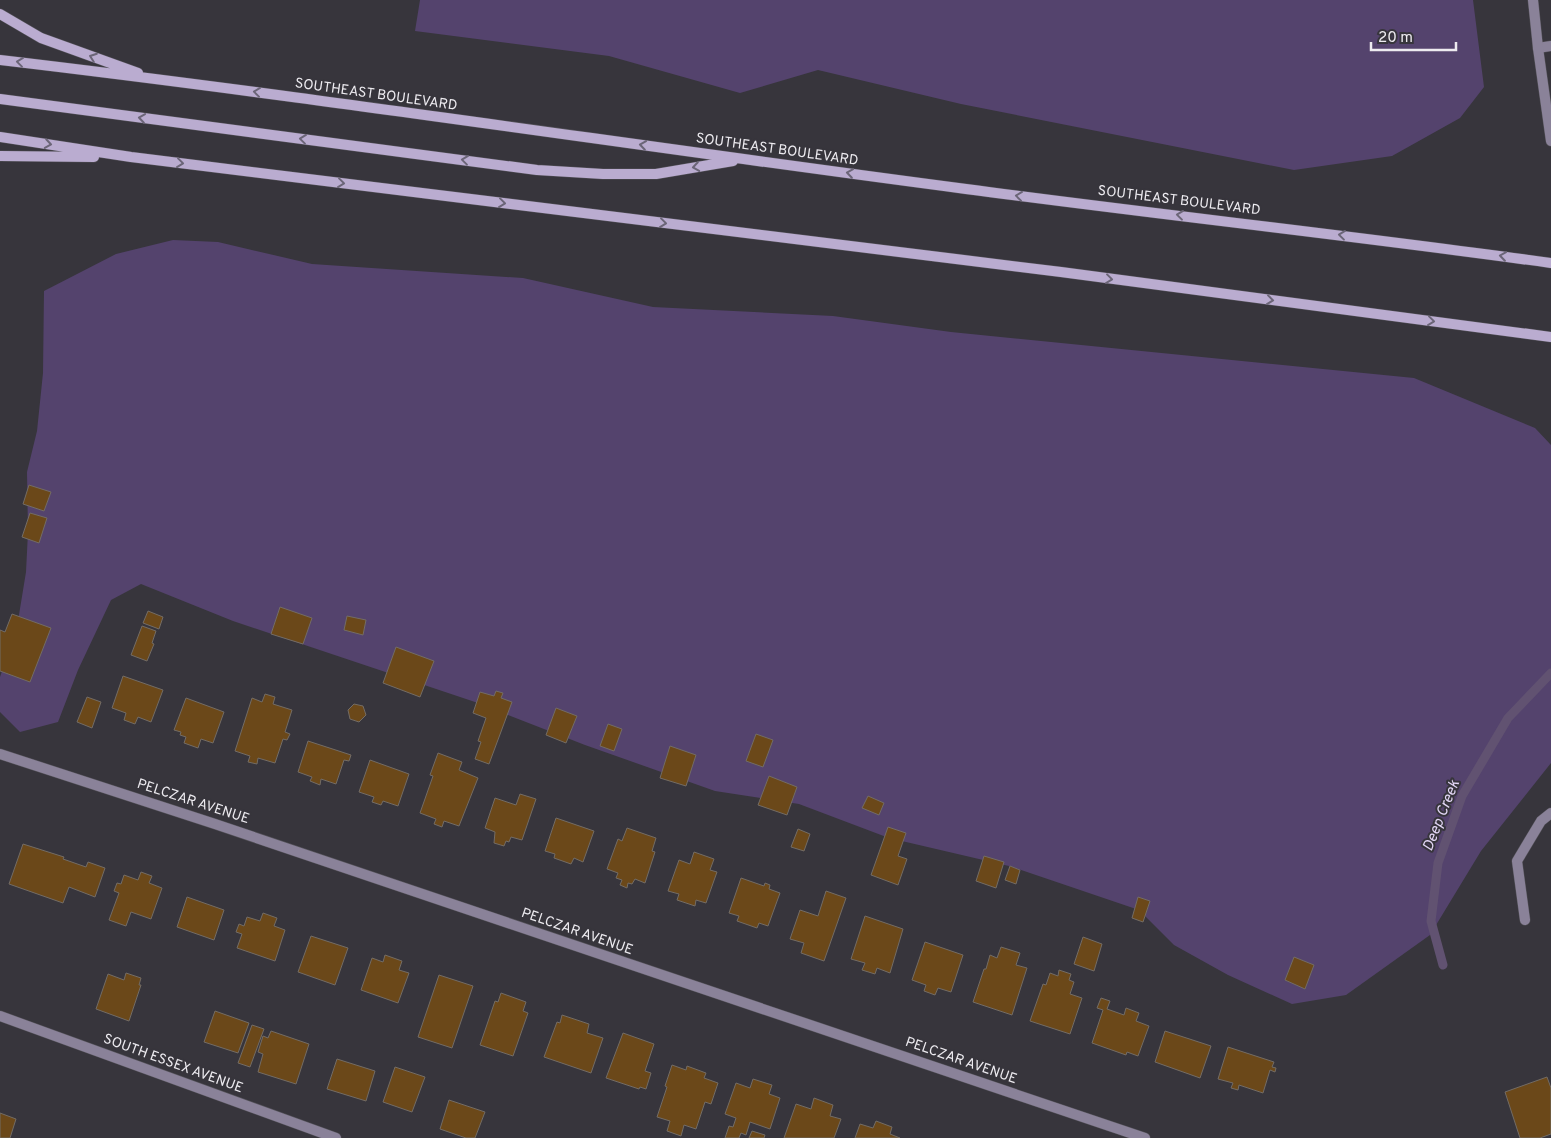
<svg xmlns="http://www.w3.org/2000/svg" width="1551" height="1138" viewBox="0 0 1551 1138" font-family="Overpass,sans-serif">
  <rect width="100%" height="100%" fill="#37353c"/>
  <path fill="#54436d" d="M 420,0 L 1473,0 L 1484,87 L 1460,118 L 1392,156 L 1294,170 L 961,104 L 818,70 L 740,93 L 609,56 L 415,31 Z
    M 173,240 L 218,242 L 312,264 L 523,278 L 653,307 L 833,316 L 951,332 L 1414,378 L 1535,428 L 1551,445 L 1551,763 L 1481,851 L 1430,935 L 1346,995 L 1292,1004 L 1228,975 L 1174,945 L 1139,910 L 1009,866 L 889,838 L 799,804 L 715,791 L 585,745 L 475,702 L 233,621 L 141,584 L 111,600 L 78,670 L 58,722 L 20,732 L 0,712 L 0,677 L 17,627 L 26,572 L 28,532 L 27,472 L 37,431 L 43,373 L 44,291 L 116,254 Z"/>
  <g fill="none" stroke-linecap="round" stroke-linejoin="round">
    <path stroke="#615271" stroke-width="9" d="M 1443,965 L 1431,921 L 1438,863 L 1462,796 L 1508,718 L 1551,673"/>
  </g>
  <path fill="#6b4819" stroke="#736c65" d="M 29,485 L 51,492 L 44,511 L 23,504 Z
    M 30,513 L 47,518 L 39,543 L 22,537 Z
    M 280,607 L 312,618 L 303,644 L 271,634 Z
    M 148,611 L 163,617 L 159,629 L 143,623 Z
    M 12,614 L 51,628 L 30,682 L 0,671 L 0,630 L 5,632 Z
    M 347,616 L 366,620 L 363,635 L 344,630 Z
    M 142,626 L 156,631 L 152,643 L 154,644 L 147,661 L 131,655 Z
    M 396,647 L 434,661 L 420,697 L 383,683 Z
    M 123,676 L 163,690 L 151,722 L 138,717 L 135,724 L 124,720 L 126,713 L 112,708 Z
    M 496,691 L 503,693 L 501,698 L 512,702 L 489,764 L 475,759 L 481,742 L 478,741 L 486,718 L 473,713 L 480,692 L 494,696 Z
    M 265,694 L 275,697 L 273,704 L 292,710 L 285,732 L 290,734 L 287,740 L 283,739 L 275,763 L 258,758 L 257,764 L 248,762 L 250,756 L 235,751 L 252,698 L 262,702 Z
    M 87,697 L 101,702 L 92,728 L 77,722 Z
    M 186,698 L 224,712 L 213,743 L 201,739 L 198,748 L 184,743 L 186,737 L 180,735 L 181,732 L 174,730 Z
    M 354,704 L 363,706 L 366,715 L 359,722 L 350,719 L 348,710 Z
    M 556,708 L 577,716 L 566,743 L 546,735 Z
    M 608,724 L 622,729 L 614,751 L 600,746 Z
    M 756,734 L 773,740 L 763,767 L 746,761 Z
    M 308,741 L 351,755 L 349,761 L 344,760 L 336,784 L 321,779 L 320,785 L 310,781 L 312,777 L 298,772 Z
    M 670,746 L 696,755 L 686,786 L 660,778 Z
    M 438,753 L 462,762 L 459,770 L 478,778 L 459,826 L 444,821 L 442,827 L 434,824 L 436,819 L 420,813 L 433,776 L 430,775 Z
    M 370,760 L 409,774 L 398,806 L 383,801 L 381,805 L 372,802 L 374,797 L 359,792 Z
    M 769,776 L 797,787 L 787,815 L 758,805 Z
    M 520,794 L 536,799 L 522,840 L 511,837 L 509,842 L 506,841 L 504,846 L 494,843 L 495,832 L 485,828 L 495,798 L 516,805 Z
    M 868,796 L 884,803 L 879,815 L 862,808 Z
    M 556,818 L 594,831 L 583,862 L 574,858 L 571,864 L 554,858 L 555,854 L 545,851 Z
    M 888,827 L 906,833 L 898,856 L 907,859 L 898,885 L 871,875 Z
    M 627,828 L 656,838 L 652,851 L 655,852 L 645,883 L 635,879 L 632,884 L 628,883 L 627,888 L 620,885 L 622,880 L 616,878 L 618,873 L 607,869 L 618,839 L 622,841 Z
    M 798,829 L 810,834 L 804,851 L 791,847 Z
    M 23,844 L 64,857 L 63,859 L 86,867 L 88,862 L 105,868 L 95,897 L 69,887 L 63,903 L 9,884 Z
    M 694,852 L 714,859 L 710,870 L 717,872 L 706,903 L 696,900 L 695,906 L 677,900 L 679,894 L 668,891 L 679,860 L 690,864 Z
    M 984,856 L 1004,862 L 996,888 L 976,881 Z
    M 1010,866 L 1020,870 L 1016,884 L 1005,880 Z
    M 141,872 L 152,876 L 149,883 L 162,888 L 151,919 L 131,912 L 126,926 L 109,920 L 119,893 L 114,891 L 117,883 L 121,884 L 124,875 L 138,880 Z
    M 741,878 L 764,886 L 765,883 L 770,885 L 769,889 L 780,893 L 768,926 L 759,923 L 757,928 L 737,921 L 739,916 L 729,913 Z
    M 826,891 L 846,898 L 824,961 L 801,953 L 804,943 L 790,939 L 800,910 L 818,916 Z
    M 187,897 L 224,910 L 214,940 L 177,927 Z
    M 1138,897 L 1150,901 L 1143,922 L 1132,918 Z
    M 263,913 L 277,918 L 274,926 L 285,930 L 275,961 L 237,948 L 242,934 L 236,932 L 239,924 L 244,926 L 247,917 L 260,921 Z
    M 865,916 L 903,929 L 890,973 L 877,968 L 875,974 L 862,970 L 865,963 L 851,959 Z
    M 311,936 L 348,948 L 335,985 L 298,972 Z
    M 1083,937 L 1102,944 L 1094,971 L 1074,964 Z
    M 925,942 L 963,955 L 951,992 L 938,988 L 935,995 L 924,991 L 926,985 L 912,980 Z
    M 1001,947 L 1020,953 L 1016,965 L 1027,968 L 1012,1015 L 973,1002 L 984,969 L 986,969 L 990,955 L 997,958 Z
    M 385,955 L 402,961 L 399,970 L 409,973 L 398,1003 L 361,990 L 372,958 L 383,962 Z
    M 1294,957 L 1314,965 L 1305,989 L 1285,980 Z
    M 1059,970 L 1071,974 L 1069,980 L 1074,982 L 1070,994 L 1082,998 L 1070,1034 L 1030,1021 L 1043,984 L 1046,985 L 1050,973 L 1058,976 Z
    M 126,973 L 141,978 L 139,985 L 141,985 L 129,1021 L 96,1009 L 108,974 L 124,980 Z
    M 439,975 L 473,986 L 452,1048 L 418,1037 Z
    M 501,993 L 526,1002 L 523,1011 L 528,1013 L 513,1056 L 480,1045 L 495,1001 L 498,1002 Z
    M 1101,998 L 1110,1001 L 1107,1009 L 1124,1015 L 1126,1008 L 1139,1013 L 1136,1021 L 1149,1026 L 1138,1056 L 1127,1052 L 1126,1055 L 1092,1043 L 1103,1010 L 1097,1008 Z
    M 215,1011 L 249,1023 L 238,1053 L 204,1042 Z
    M 562,1015 L 589,1024 L 587,1033 L 603,1038 L 591,1073 L 544,1057 L 557,1022 L 560,1023 Z
    M 252,1025 L 264,1029 L 250,1067 L 238,1063 Z
    M 271,1031 L 309,1044 L 296,1084 L 258,1072 L 263,1054 L 258,1052 L 263,1036 L 268,1038 Z
    M 1165,1031 L 1211,1046 L 1200,1078 L 1155,1062 Z
    M 623,1033 L 654,1044 L 645,1071 L 651,1073 L 646,1089 L 640,1087 L 639,1089 L 606,1078 Z
    M 1228,1047 L 1274,1062 L 1272,1067 L 1276,1068 L 1275,1072 L 1270,1070 L 1263,1093 L 1239,1085 L 1238,1090 L 1231,1088 L 1233,1083 L 1218,1079 Z
    M 337,1059 L 375,1071 L 366,1101 L 327,1089 Z
    M 672,1065 L 686,1070 L 687,1066 L 706,1073 L 704,1078 L 718,1083 L 711,1104 L 705,1102 L 696,1129 L 684,1125 L 681,1136 L 667,1131 L 670,1121 L 657,1117 L 667,1087 L 665,1086 Z
    M 395,1067 L 425,1077 L 412,1112 L 383,1102 Z
    M 1547,1077 L 1551,1088 L 1551,1134 L 1540,1138 L 1520,1138 L 1505,1092 Z
    M 753,1079 L 772,1085 L 769,1094 L 780,1098 L 770,1129 L 750,1122 L 746,1135 L 741,1133 L 739,1138 L 725,1138 L 729,1126 L 733,1127 L 736,1118 L 725,1114 L 736,1083 L 750,1088 Z
    M 814,1098 L 833,1105 L 830,1116 L 841,1119 L 834,1138 L 784,1138 L 796,1104 L 811,1109 Z
    M 449,1100 L 485,1112 L 475,1138 L 466,1138 L 440,1129 Z
    M 0,1113 L 16,1119 L 10,1138 L 0,1138 Z
    M 876,1121 L 892,1127 L 890,1134 L 900,1138 L 855,1138 L 860,1124 L 873,1128 Z
    M 752,1131 L 765,1135 L 764,1138 L 749,1138 Z"/>
  <g fill="none" stroke-linecap="round" stroke-linejoin="round">
    <defs>
      <path id="service" d="M 1538,48 L 1551,46
        M 1525,920 L 1517,861 L 1541,821 L 1551,813"/>
      <path id="minor" d="M 1533,0 L 1538,48 L 1551,141
        M 0,754 L 215,824 L 1145,1138
        M 0,1016 L 336,1138"/>
      <path id="secondary" d="M 0,14 L 41,38 L 138,73
        M 0,60 C 323,98 644,147 966,189 C 1161,215 1356,236 1551,263
        M 0,99 L 537,170 L 603,174 L 656,174 L 733,161
        M 0,137 L 131,157 L 1061,272 L 1551,337
        M 0,156 L 94,157"/>
    </defs>
    <use href="#service" stroke="#545259" stroke-width="11"/>
    <use href="#minor" stroke="#545259" stroke-width="11"/>
    <use href="#secondary" stroke="#545259" stroke-width="11"/>
    <use href="#service" stroke="#8a8299" stroke-width="10"/>
    <use href="#minor" stroke="#8a8299" stroke-width="10"/>
    <use href="#secondary" stroke="#baacd0" stroke-width="10"/>
  </g>
  <defs><path id="oneway-chevron" d="M-2-3.5L2.5 0L-2 3.5" fill="none" stroke-width="1.6" stroke-linecap="round" stroke-linejoin="round" transform="scale(1.25)"/></defs>
  <g stroke="#6b6577">
    <use href="#oneway-chevron" transform="translate(93 57) rotate(-160)"/>
    <use href="#oneway-chevron" transform="translate(20 62) rotate(-173)"/>
    <use href="#oneway-chevron" transform="translate(257 92) rotate(-173)"/>
    <use href="#oneway-chevron" transform="translate(142 118) rotate(-172)"/>
    <use href="#oneway-chevron" transform="translate(303 139) rotate(-173)"/>
    <use href="#oneway-chevron" transform="translate(48 144) rotate(9)"/>
    <use href="#oneway-chevron" transform="translate(643 145) rotate(-172)"/>
    <use href="#oneway-chevron" transform="translate(465 160) rotate(-173)"/>
    <use href="#oneway-chevron" transform="translate(180 163) rotate(7)"/>
    <use href="#oneway-chevron" transform="translate(696 167) rotate(171)"/>
    <use href="#oneway-chevron" transform="translate(850 173) rotate(-172)"/>
    <use href="#oneway-chevron" transform="translate(341 183) rotate(7)"/>
    <use href="#oneway-chevron" transform="translate(1019 196) rotate(-173)"/>
    <use href="#oneway-chevron" transform="translate(502 203) rotate(7)"/>
    <use href="#oneway-chevron" transform="translate(1180 215) rotate(-173)"/>
    <use href="#oneway-chevron" transform="translate(663 223) rotate(7)"/>
    <use href="#oneway-chevron" transform="translate(1342 235) rotate(-173)"/>
    <use href="#oneway-chevron" transform="translate(1503 256) rotate(-172)"/>
    <use href="#oneway-chevron" transform="translate(1109 279) rotate(7)"/>
    <use href="#oneway-chevron" transform="translate(1270 300) rotate(7)"/>
    <use href="#oneway-chevron" transform="translate(1431 321) rotate(7)"/>
  </g>
  <g text-anchor="middle" dominant-baseline="central" stroke-width="4" stroke-linejoin="round" paint-order="stroke">
    <g font-size="14" fill="#edebf0" stroke="#37353c">
      <text transform="translate(376 95) rotate(8)">SOUTHEAST BOULEVARD</text>
      <text transform="translate(777 150) rotate(8)">SOUTHEAST BOULEVARD</text>
      <text transform="translate(1179 201) rotate(7)">SOUTHEAST BOULEVARD</text>
      <text transform="translate(193 802) rotate(18)">PELCZAR AVENUE</text>
      <text transform="translate(577 932) rotate(19)">PELCZAR AVENUE</text>
      <text transform="translate(961 1061) rotate(19)">PELCZAR AVENUE</text>
      <text transform="translate(173 1064) rotate(20)">SOUTH ESSEX AVENUE</text>
    </g>
    <g font-size="15" font-style="italic" fill="#e3d7f6" stroke="#37353c">
      <text transform="translate(1442 816) rotate(-68)">Deep Creek</text>
    </g>
  </g>
  <path d="M1371 42v8h85v-8" fill="none" stroke="#edebf0" stroke-width="2.5"/>
  <text x="1378" y="42" font-size="15" fill="#edebf0" stroke="#37353c" stroke-width="4" paint-order="stroke">20 m</text>
</svg>
